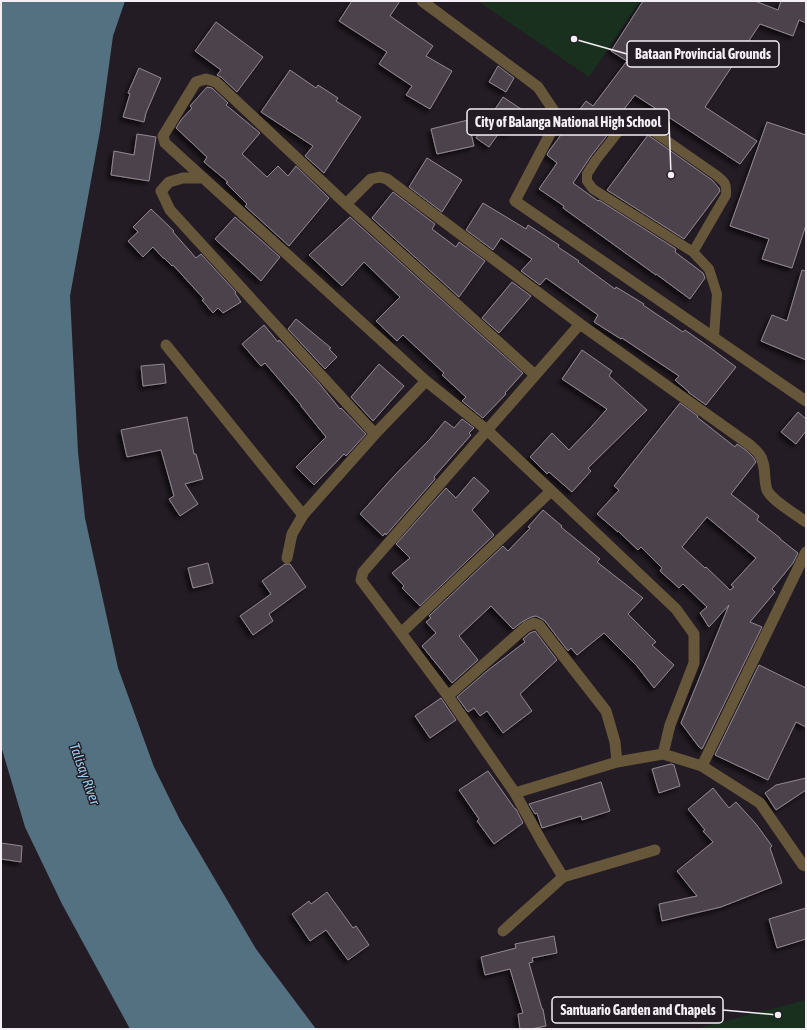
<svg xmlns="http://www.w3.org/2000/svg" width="807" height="1030" viewBox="0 0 807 1030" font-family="'Asap Condensed',sans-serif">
  <defs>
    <filter id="shadow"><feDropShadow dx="-3.5" dy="3.5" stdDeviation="2" flood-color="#0009"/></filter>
  </defs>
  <rect width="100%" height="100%" fill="#241c24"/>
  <path fill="#19301f" d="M 478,1 L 641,1 L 589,77 Z
    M 806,1000 L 806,1029 L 695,1029 Z"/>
  <path fill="#547181" d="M 1,1 L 125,1 L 113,36 L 100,131 L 70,296 L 78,452 L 85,518 L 118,668 L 154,767 L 180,820 L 256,949 L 316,1029 L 130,1029 L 62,904 L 25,827 L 1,746 Z"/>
  <path fill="#4c434c" stroke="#928892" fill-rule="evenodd" filter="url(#shadow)" d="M 352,1 L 400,1 L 390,16 L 433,46 L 426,56 L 452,71 L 430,109 L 406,95 L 412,86 L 379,64 L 387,52 L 339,21 Z
    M 643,1 L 755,1 L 778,10 L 781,1 L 806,1 L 806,23 L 799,20 L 793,36 L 760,24 L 705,107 L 757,141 L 740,164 L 635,95 L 614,122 L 616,124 L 591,156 L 573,183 L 598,201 L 599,200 L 676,249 L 675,252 L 703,273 L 705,278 L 690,299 L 656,274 L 656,275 L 563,208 L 564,206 L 539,189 L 557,163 L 547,155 L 549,151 L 586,101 L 593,106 L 627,61 L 611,51 Z
    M 216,22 L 263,57 L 237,92 L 221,77 L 217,75 L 221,70 L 195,51 Z
    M 498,66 L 514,78 L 506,92 L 489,82 Z
    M 139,68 L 161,78 L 146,113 L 144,122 L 123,117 L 130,94 L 128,93 Z
    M 290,70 L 316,88 L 318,85 L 338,98 L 336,101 L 361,117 L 324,173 L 305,156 L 313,146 L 261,112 Z
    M 207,87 L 212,88 L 228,103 L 226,105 L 260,133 L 242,154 L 267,177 L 278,166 L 288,176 L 296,166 L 329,198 L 289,246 L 245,206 L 247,204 L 226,183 L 228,182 L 204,162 L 207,157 L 176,128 L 181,120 L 192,108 L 190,106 Z
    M 503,97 L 524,111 L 508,135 L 501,130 L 489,147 L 476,138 Z
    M 468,120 L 474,146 L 437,154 L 431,129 Z
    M 767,122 L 806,135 L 806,225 L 792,268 L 762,259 L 769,239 L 730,226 Z
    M 137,134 L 156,137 L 149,181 L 111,175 L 114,151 L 134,155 Z
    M 648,135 L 712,180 L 719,188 L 720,191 L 684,239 L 607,190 Z
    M 427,158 L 462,180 L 442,212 L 409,187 Z
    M 393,192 L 435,224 L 432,229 L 456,247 L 459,242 L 485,261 L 459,297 L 372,218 Z
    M 483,203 L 526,229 L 528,225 L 559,245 L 558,247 L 579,261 L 578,262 L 615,289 L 616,287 L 644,304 L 643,305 L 683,332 L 685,330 L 712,349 L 736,367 L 706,405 L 688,392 L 689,392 L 675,380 L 679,376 L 622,338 L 621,339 L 594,322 L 598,315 L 546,278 L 540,285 L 521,271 L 532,259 L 501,238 L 493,250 L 466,230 Z
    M 151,209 L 174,231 L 173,232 L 196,258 L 201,254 L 236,292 L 235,293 L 241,302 L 223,313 L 218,308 L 213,313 L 202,300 L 204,299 L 173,265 L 172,266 L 164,258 L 163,258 L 153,247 L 143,257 L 128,241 L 138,232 L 133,227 Z
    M 235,217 L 280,257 L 261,281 L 215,239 Z
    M 350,217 L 523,373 L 505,393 L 506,394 L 483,418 L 462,401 L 466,397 L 442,375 L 444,373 L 403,335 L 397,341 L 376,321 L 400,297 L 364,262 L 342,286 L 309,255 Z
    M 802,270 L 806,271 L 806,360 L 761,341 L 772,315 L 787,321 Z
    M 512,282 L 531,296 L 499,333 L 482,318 Z
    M 296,319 L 331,348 L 329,349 L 337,357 L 325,369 L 288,329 Z
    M 264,325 L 278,342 L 279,340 L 319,383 L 340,409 L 341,408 L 366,434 L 346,456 L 344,454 L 314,485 L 296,467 L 326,437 L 301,406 L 301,405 L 265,363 L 261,366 L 242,344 Z
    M 582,350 L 612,371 L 609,376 L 647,410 L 588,468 L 591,471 L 572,492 L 549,472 L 547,474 L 530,457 L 552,433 L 569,450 L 592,426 L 607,409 L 562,379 Z
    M 164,364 L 166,383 L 143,386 L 141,366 Z
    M 379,364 L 404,386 L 373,421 L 351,397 Z
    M 680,403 L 698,416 L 697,417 L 735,447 L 737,444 L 746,450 L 753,457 L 756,462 L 731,494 L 759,516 L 757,520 L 780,538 L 780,539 L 798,553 L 793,563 L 772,589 L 775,592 L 750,622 L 762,627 L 702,749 L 699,747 L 681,723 L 729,605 L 709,627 L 700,613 L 707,607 L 683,584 L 679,588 L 660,571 L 662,568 L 641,547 L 638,550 L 618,531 L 618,532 L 597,514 L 619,490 L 614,486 ZM 707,517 L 756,558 L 731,585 L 734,587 L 730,590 L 706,567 L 705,568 L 682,547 Z
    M 798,412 L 806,419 L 806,431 L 796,444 L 781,432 Z
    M 187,417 L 194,454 L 196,454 L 203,479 L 185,484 L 198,504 L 180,516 L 169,499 L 174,496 L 161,450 L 127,457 L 121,430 Z
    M 462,419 L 474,428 L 469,433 L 471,435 L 434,477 L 435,479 L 386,535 L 385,533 L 383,536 L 360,514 L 394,476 L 430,439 L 445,421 L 454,428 Z
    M 474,477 L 489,491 L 472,510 L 494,535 L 420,606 L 402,588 L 404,586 L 392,573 L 410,558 L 396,544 L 446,488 L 456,498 Z
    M 543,510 L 562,526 L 561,527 L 600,559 L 597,562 L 643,598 L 628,614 L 656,642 L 652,645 L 674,665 L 654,688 L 637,666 L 604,633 L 577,655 L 571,648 L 568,651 L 545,621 L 542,619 L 536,616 L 531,617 L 522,622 L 513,629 L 491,606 L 459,636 L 478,660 L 452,683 L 422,646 L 436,633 L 426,622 L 431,618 L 429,616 L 503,546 L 508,551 L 530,528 L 528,527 Z
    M 208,563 L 213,583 L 193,588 L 188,568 Z
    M 285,564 L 290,564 L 306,587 L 269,614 L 273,621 L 253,635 L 240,616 L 271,594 L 262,581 Z
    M 535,631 L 557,660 L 520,694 L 532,711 L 503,733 L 487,711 L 480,716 L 474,708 L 468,712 L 457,697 L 487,671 L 525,642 L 523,639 L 530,633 Z
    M 759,665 L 806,688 L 806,727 L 796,722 L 768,780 L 715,755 Z
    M 441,698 L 456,720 L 430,738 L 415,716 Z
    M 671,764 L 674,765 L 680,786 L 659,793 L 652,769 Z
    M 488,771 L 515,809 L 516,809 L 523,823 L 494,844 L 477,821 L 479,819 L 459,790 Z
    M 806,778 L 806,790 L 776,810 L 765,793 L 776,785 Z
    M 601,782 L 610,811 L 582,820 L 581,816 L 542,828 L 537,813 L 535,814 L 529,804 Z
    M 713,788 L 729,808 L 736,802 L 756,824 L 772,846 L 770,848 L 782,883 L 721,907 L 662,921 L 659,904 L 697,896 L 677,871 L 713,842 L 703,831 L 705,830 L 688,809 Z
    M 1,843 L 22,846 L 21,862 L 1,859 Z
    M 327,892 L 353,928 L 356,926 L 369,945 L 348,960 L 326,930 L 310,941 L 292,914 L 309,901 L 311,904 Z
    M 806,908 L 806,939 L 777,948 L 769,919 Z
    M 554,936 L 557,953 L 532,958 L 533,962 L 529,963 L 542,1009 L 543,1009 L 546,1026 L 531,1029 L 520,1029 L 518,1014 L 523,1013 L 510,969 L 485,975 L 481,957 L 516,948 L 515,944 Z"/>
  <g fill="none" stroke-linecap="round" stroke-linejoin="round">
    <path stroke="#66573b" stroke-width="10" d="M 693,252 L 726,195 C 727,184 725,182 716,175 L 637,120 L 631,120 L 622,127 L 596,160 L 587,174 L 587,181 L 593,189 L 693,252 L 709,269 L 717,294 L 714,337"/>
    <path stroke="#66573b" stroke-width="11" d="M 422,1 L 538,87 L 554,111 L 551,132 L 515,201 L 806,401
      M 203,178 L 183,178 L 169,182 L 161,191 L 170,210 L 375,434
      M 346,204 L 371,179 L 380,177 L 387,179 L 580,324 L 750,445 C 753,448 757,451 759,454 C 767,464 763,479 767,490 C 771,500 797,515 806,522
      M 166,345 L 303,515 L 375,434 L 426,381
      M 535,375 L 346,204 L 216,82 L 206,79 L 196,82 L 163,136 L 165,143 L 426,381 L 487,430 L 676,609 L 694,634 L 694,663 L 670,725 L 663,754 L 702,766 L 760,803 L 803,865 L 806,866
      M 287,558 L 292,534 L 303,515
      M 401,633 L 361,580 L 363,572 L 580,324
      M 448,696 L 401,633 L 551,491
      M 617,762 L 615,742 L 606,711 L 539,625 L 534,623 L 526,627 L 448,696 L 515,793 L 543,844 L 563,877 L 655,850
      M 702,766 L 806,552
      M 515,793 L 617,762 L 663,754
      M 503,931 L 563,877"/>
  </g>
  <g text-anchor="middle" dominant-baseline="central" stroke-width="3" stroke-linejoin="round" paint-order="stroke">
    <g font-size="14" font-style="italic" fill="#9bd2f1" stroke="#241c24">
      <text transform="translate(85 774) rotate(70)">Talisay River</text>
    </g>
  </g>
  <path fill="none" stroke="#f4eff5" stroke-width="1.5" d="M574 39L627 54M671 175L669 122M778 1015L723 1010"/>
  <g fill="#f4eff5" stroke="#241c24" stroke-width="1.5">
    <circle cx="574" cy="39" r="4"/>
    <circle cx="671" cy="175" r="4"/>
    <circle cx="778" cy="1015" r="4"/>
  </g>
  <g fill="#241c24" stroke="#f4eff5" stroke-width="1.5">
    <rect x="627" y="41" width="152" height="26" rx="4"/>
    <rect x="467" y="109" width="202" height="26" rx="4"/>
    <rect x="552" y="997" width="171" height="26" rx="4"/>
  </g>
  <g font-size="14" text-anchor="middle" font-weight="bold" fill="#f4eff5">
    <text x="703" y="59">Bataan Provincial Grounds</text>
    <text x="568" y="127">City of Balanga National High School</text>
    <text x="638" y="1015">Santuario Garden and Chapels</text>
  </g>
  <rect width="807" height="1030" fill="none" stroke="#f4eff5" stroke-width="4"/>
</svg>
